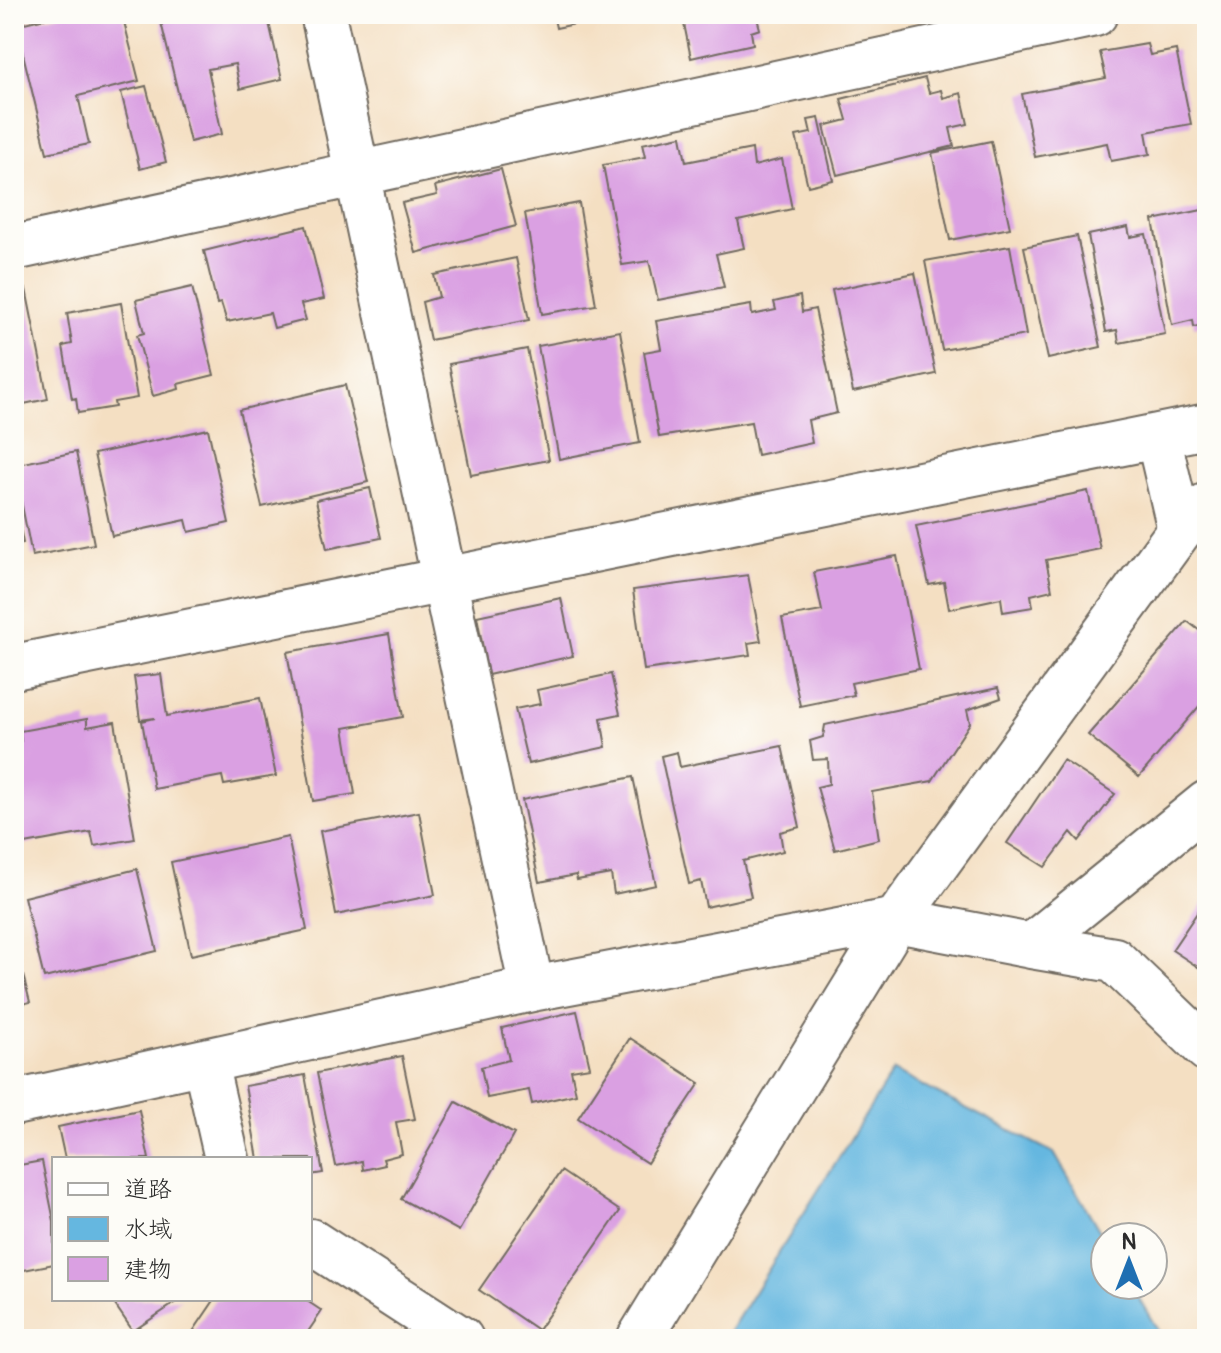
<svg xmlns="http://www.w3.org/2000/svg" width="1221" height="1353" viewBox="0 0 1221 1353" font-family="Pangolin,'Klee One',sans-serif">
  <rect width="100%" height="100%" fill="#fdfcf7"/>
  <filter id="ink" filterUnits="userSpaceOnUse"><feTurbulence type="fractalNoise" baseFrequency=".0125" numOctaves="2"/><feDisplacementMap in="SourceGraphic" scale="16" xChannelSelector="R" yChannelSelector="G"/><feConvolveMatrix kernelMatrix="1 2 1 2 8 2 1 2 1" color-interpolation-filters="sRGB"/></filter>
  <filter id="wash" filterUnits="userSpaceOnUse"><feTurbulence type="fractalNoise" baseFrequency=".006" numOctaves="4" result="noise"/><feDisplacementMap in="SourceGraphic" scale="32" xChannelSelector="R" yChannelSelector="G"/><feGaussianBlur stdDeviation="1.8" result="paint"/><feColorMatrix in="noise" values="0 0 0 0 0 0 0 0 0 0 0 0 0 0 0 0 0 1.4 0 .05"/><feComposite in="paint" operator="in"/></filter>
  <g filter="url(#wash)">
    <rect width="100%" height="100%" fill="#f4dfc2"/>
    <path fill="#65b7e0" stroke="#487186" stroke-width="2" d="M 893,1071 L 1054,1153 L 1105,1240 L 1105,1285 L 1131,1285 L 1163,1339 L 725,1339 Z"/>
    <g id="blocks">
      <path fill="#daa0e2" d="M 62,14 L 122,14 L 139,81 L 78,96 L 89,144 L 47,153 L 16,25 Z
        M 159,14 L 267,14 L 282,79 L 240,89 L 235,64 L 208,69 L 222,134 L 190,142 Z
        M 553,14 L 618,14 L 618,15 L 556,28 Z
        M 682,14 L 756,14 L 760,29 L 751,32 L 753,44 L 691,58 Z
        M 1147,44 L 1150,55 L 1176,50 L 1191,124 L 1146,132 L 1150,154 L 1111,161 L 1107,143 L 1035,157 L 1022,94 L 1106,78 L 1100,52 Z
        M 925,78 L 929,93 L 941,90 L 943,98 L 961,93 L 968,124 L 950,128 L 954,146 L 837,175 L 824,126 L 847,120 L 841,99 Z
        M 146,86 L 166,162 L 140,169 L 121,92 Z
        M 819,118 L 833,180 L 808,186 L 796,136 L 811,133 L 808,120 Z
        M 681,136 L 686,162 L 752,149 L 754,166 L 782,159 L 792,209 L 738,221 L 744,248 L 716,254 L 724,287 L 658,300 L 649,261 L 622,265 L 603,165 L 645,157 L 642,144 Z
        M 991,141 L 1010,228 L 950,240 L 932,153 Z
        M 501,169 L 516,226 L 416,253 L 402,203 L 437,195 L 435,186 Z
        M 579,203 L 596,305 L 542,314 L 525,213 Z
        M 1207,209 L 1207,324 L 1194,327 L 1193,320 L 1172,325 L 1153,220 Z
        M 306,226 L 324,299 L 301,304 L 306,320 L 274,328 L 270,313 L 227,322 L 221,303 L 217,304 L 204,251 Z
        M 1128,227 L 1130,237 L 1146,234 L 1165,334 L 1119,343 L 1117,330 L 1106,332 L 1088,235 Z
        M 1077,236 L 1101,347 L 1048,359 L 1024,247 Z
        M 1010,246 L 1026,335 L 942,350 L 925,261 Z
        M 516,258 L 529,320 L 430,340 L 422,302 L 439,297 L 434,275 Z
        M 915,273 L 936,374 L 853,392 L 832,290 Z
        M 192,287 L 214,375 L 178,384 L 179,389 L 153,396 L 137,335 L 144,333 L 136,300 Z
        M 26,289 L 48,399 L 14,406 L 14,291 Z
        M 800,296 L 802,312 L 815,309 L 837,413 L 808,420 L 812,443 L 757,455 L 751,422 L 659,437 L 644,352 L 661,349 L 656,321 L 751,305 L 752,315 L 776,310 L 774,302 Z
        M 121,303 L 137,398 L 114,402 L 115,407 L 78,413 L 76,398 L 72,399 L 63,346 L 72,344 L 67,313 Z
        M 620,331 L 640,443 L 559,459 L 538,346 Z
        M 527,349 L 549,460 L 471,475 L 449,364 Z
        M 345,385 L 368,482 L 262,507 L 239,410 Z
        M 208,429 L 229,523 L 189,532 L 186,520 L 112,536 L 94,454 Z
        M 76,452 L 94,544 L 32,556 L 14,465 Z
        M 370,488 L 381,538 L 327,549 L 316,500 Z
        M 1088,491 L 1100,549 L 1046,560 L 1052,590 L 1031,595 L 1033,607 L 1003,612 L 1001,598 L 949,609 L 944,582 L 929,585 L 916,526 Z
        M 15,502 L 23,543 L 14,545 L 14,503 Z
        M 897,556 L 919,669 L 851,683 L 854,695 L 800,706 L 782,618 L 822,611 L 814,572 Z
        M 748,575 L 761,641 L 748,643 L 750,655 L 644,670 L 633,590 Z
        M 561,598 L 573,656 L 488,675 L 477,616 Z
        M 1187,621 L 1200,631 L 1207,623 L 1207,697 L 1139,777 L 1088,735 Z
        M 389,634 L 403,717 L 344,728 L 355,794 L 313,801 L 287,652 Z
        M 161,674 L 167,716 L 260,698 L 276,776 L 224,785 L 222,776 L 154,789 L 142,721 L 155,718 L 140,720 L 134,677 Z
        M 611,674 L 620,714 L 601,718 L 606,747 L 528,764 L 515,709 L 540,704 L 537,690 Z
        M 998,688 L 1001,698 L 967,710 L 970,723 L 932,781 L 872,792 L 879,839 L 835,850 L 817,787 L 829,784 L 828,759 L 813,760 L 810,741 L 823,737 L 825,725 Z
        M 87,719 L 87,727 L 115,722 L 135,839 L 94,846 L 91,832 L 14,846 L 14,742 L 21,741 L 20,731 Z
        M 782,746 L 800,827 L 780,832 L 783,851 L 743,861 L 751,897 L 706,907 L 701,881 L 689,884 L 661,756 L 677,752 L 680,767 Z
        M 1063,760 L 1115,794 L 1079,841 L 1071,832 L 1045,867 L 1007,843 Z
        M 633,777 L 656,885 L 614,894 L 611,874 L 577,880 L 576,875 L 539,882 L 522,800 Z
        M 419,812 L 435,895 L 336,915 L 320,831 Z
        M 288,837 L 307,930 L 191,955 L 171,862 Z
        M 137,869 L 157,951 L 44,978 L 24,897 Z
        M 1207,898 L 1207,973 L 1172,950 Z
        M 14,940 L 30,1002 L 14,1006 Z
        M 577,1011 L 590,1067 L 571,1070 L 576,1094 L 532,1104 L 529,1090 L 487,1098 L 481,1067 L 509,1060 L 502,1028 Z
        M 630,1038 L 700,1083 L 647,1163 L 578,1118 Z
        M 402,1056 L 415,1119 L 396,1122 L 402,1154 L 383,1159 L 385,1165 L 363,1170 L 362,1161 L 336,1166 L 317,1073 Z
        M 305,1075 L 323,1173 L 310,1175 L 310,1159 L 258,1159 L 245,1086 Z
        M 456,1102 L 514,1134 L 459,1231 L 401,1199 Z
        M 139,1110 L 149,1159 L 65,1159 L 58,1127 Z
        M 42,1161 L 54,1221 L 54,1264 L 14,1272 L 14,1166 Z
        M 561,1171 L 620,1211 L 538,1330 L 479,1290 Z
        M 111,1299 L 181,1299 L 133,1331 Z
        M 215,1299 L 304,1299 L 322,1311 L 303,1339 L 188,1339 Z"/>
    </g>
  </g>
  <g filter="url(#ink)">
    <use href="#blocks" fill-opacity="0" stroke="#716a60" stroke-width="2"/>
    <g fill="none" stroke-linecap="round" stroke-linejoin="round">
      <defs>
        <path id="street" d="M 14,248 L 1095,14
          M 1158,436 L 1180,530
          M 14,667 L 1207,426
          M 1031,946 L 1114,960 L 1207,1049
          M 532,989 L 896,920 L 1031,946 L 1207,803
          M 205,1062 L 227,1159
          M 14,1103 L 532,989 L 323,14
          M 310,1241 L 461,1339
          M 639,1339 L 896,920 L 1180,530 L 1207,505"/>
      </defs>
      <use href="#street" stroke="#716a60" stroke-width="48"/>
      <use href="#street" stroke="#fff" stroke-width="44"/>
    </g>
  </g>
  <rect width="1221" height="1353" fill="none" stroke="#fdfcf7" stroke-width="48"/>
  <rect x="52" y="1157" width="260" height="144" fill="#fdfcf7" stroke="#a9a8a5" stroke-width="2"/>
  <rect x="68" y="1183" width="40" height="12" fill="#ffffff" stroke="#a9a8a5" stroke-width="2"/>
  <text x="124" y="1197" font-size="24" fill="#2b2b2b">道路</text>
  <rect x="68" y="1217" width="40" height="24" fill="#65b7e0" stroke="#a9a8a5" stroke-width="2"/>
  <text x="124" y="1237" font-size="24" fill="#2b2b2b">水域</text>
  <rect x="68" y="1257" width="40" height="24" fill="#daa0e2" stroke="#a9a8a5" stroke-width="2"/>
  <text x="124" y="1277" font-size="24" fill="#2b2b2b">建物</text>
  <g transform="translate(1129 1261)"><circle r="38" fill="#fdfcf7" stroke="#a9a8a5" stroke-width="2"/>
  <path d="M0-6L14 30L0 20L-14 30Z" fill="#1f6fb2"/>
  <text y="-12" font-size="22" font-weight="bold" text-anchor="middle" fill="#2b2b2b">N</text>
  </g>
</svg>
